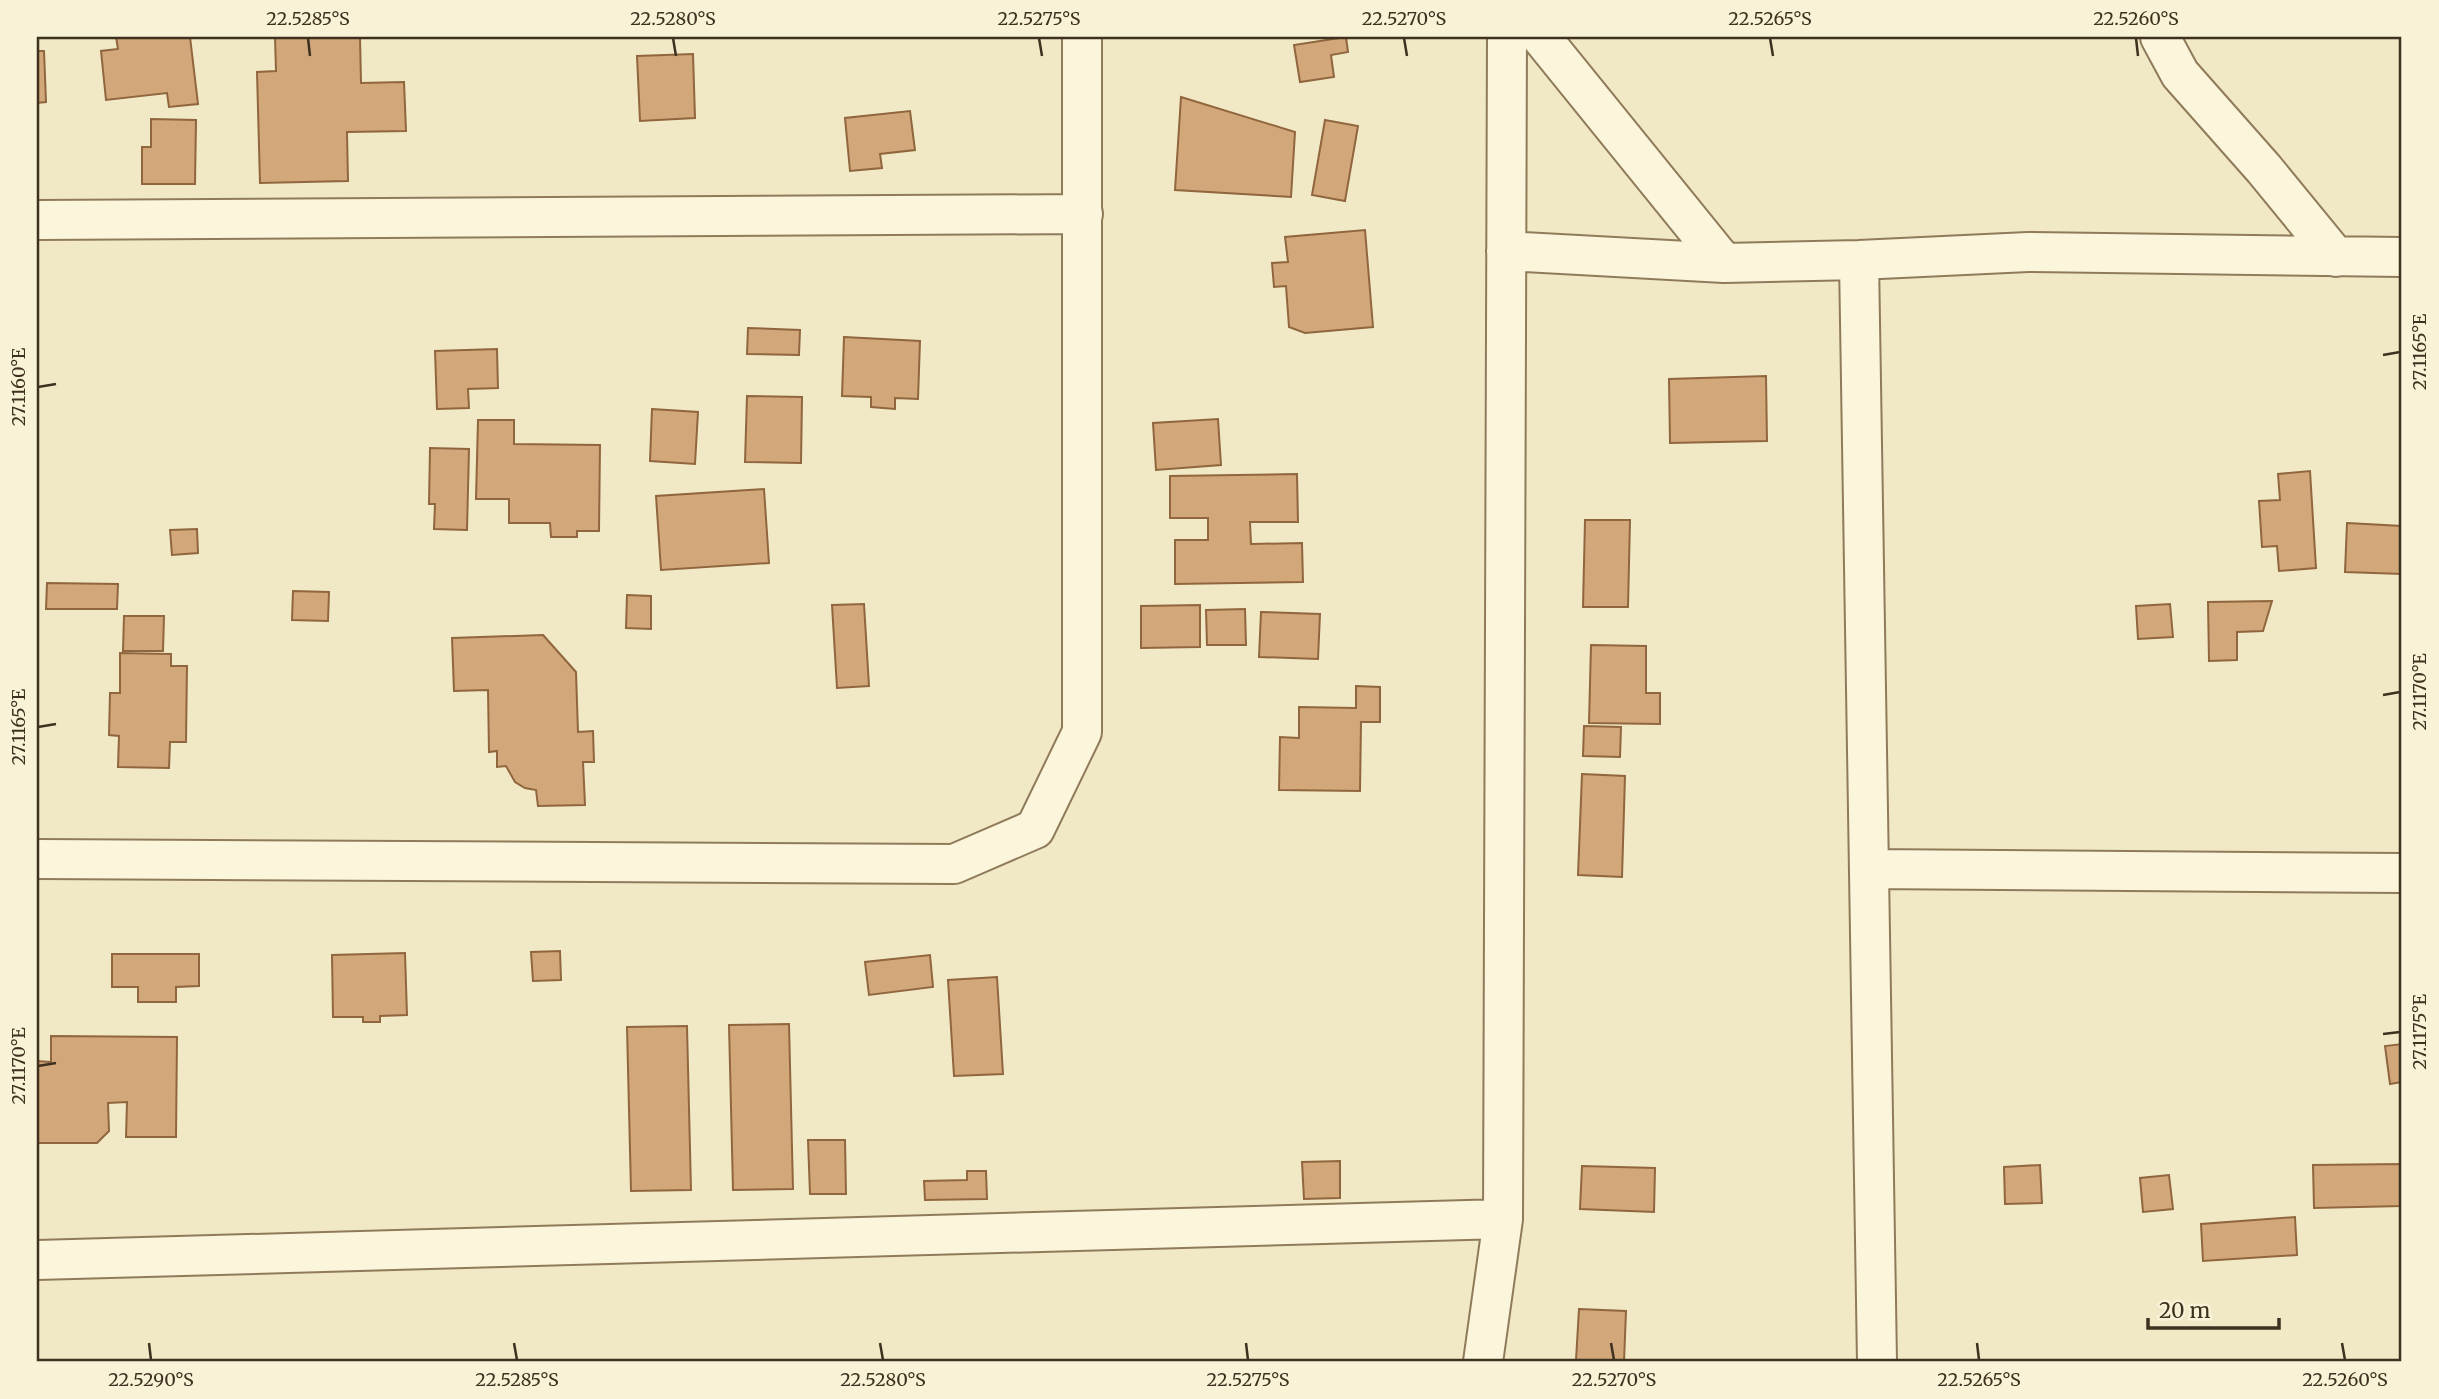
<svg xmlns="http://www.w3.org/2000/svg" width="2439" height="1399" viewBox="0 0 2439 1399" font-family="Merriweather,serif">
  <rect width="100%" height="100%" fill="#f1e9c6"/>
  <path fill="#d2a77a" stroke="#90663e" stroke-width="2" d="M 116,37 L 190,37 L 198,104 L 169,107 L 167,93 L 106,100 L 101,51 L 118,49 Z
    M 275,37 L 360,37 L 361,83 L 404,82 L 406,131 L 347,132 L 348,181 L 260,183 L 257,72 L 276,71 Z
    M 1346,37 L 1348,52 L 1331,55 L 1334,77 L 1300,82 L 1294,45 Z
    M 37,51 L 44,51 L 46,102 L 37,103 Z
    M 693,54 L 695,118 L 640,121 L 637,56 Z
    M 1181,97 L 1295,132 L 1291,197 L 1175,190 Z
    M 910,111 L 915,150 L 880,154 L 882,168 L 850,171 L 845,118 Z
    M 151,119 L 196,120 L 195,184 L 142,184 L 142,147 L 151,147 Z
    M 1325,120 L 1358,126 L 1345,201 L 1312,195 Z
    M 1365,230 L 1373,327 L 1305,333 L 1289,327 L 1286,286 L 1274,287 L 1272,263 L 1288,262 L 1285,237 Z
    M 748,328 L 800,330 L 799,355 L 747,354 Z
    M 844,337 L 920,341 L 918,399 L 895,398 L 895,409 L 871,407 L 871,397 L 842,396 Z
    M 497,349 L 498,388 L 468,389 L 469,408 L 437,409 L 435,351 Z
    M 1766,376 L 1767,441 L 1670,443 L 1669,379 Z
    M 747,396 L 802,397 L 801,463 L 745,462 Z
    M 652,409 L 698,412 L 695,464 L 650,461 Z
    M 1218,419 L 1221,465 L 1156,470 L 1153,423 Z
    M 478,420 L 514,420 L 514,444 L 600,445 L 599,531 L 577,531 L 577,537 L 551,537 L 550,523 L 509,523 L 509,499 L 476,499 Z
    M 430,448 L 469,449 L 467,530 L 434,529 L 435,504 L 429,504 Z
    M 2310,471 L 2316,568 L 2279,571 L 2277,546 L 2262,547 L 2259,501 L 2280,500 L 2278,474 Z
    M 1297,474 L 1298,522 L 1250,522 L 1251,544 L 1302,543 L 1303,582 L 1175,584 L 1175,540 L 1208,540 L 1208,518 L 1170,518 L 1170,476 Z
    M 764,489 L 769,563 L 661,570 L 656,496 Z
    M 1585,520 L 1630,520 L 1628,607 L 1583,607 Z
    M 2347,523 L 2402,526 L 2402,574 L 2345,572 Z
    M 197,529 L 198,553 L 172,555 L 170,530 Z
    M 47,583 L 118,584 L 117,609 L 46,609 Z
    M 293,591 L 329,592 L 328,621 L 292,620 Z
    M 627,595 L 651,596 L 651,629 L 626,628 Z
    M 2272,601 L 2263,631 L 2237,632 L 2237,660 L 2209,661 L 2208,602 Z
    M 864,604 L 869,686 L 837,688 L 832,605 Z
    M 2170,604 L 2173,637 L 2138,639 L 2136,606 Z
    M 1200,605 L 1200,647 L 1141,648 L 1141,606 Z
    M 1245,609 L 1246,645 L 1207,645 L 1206,610 Z
    M 1261,612 L 1320,614 L 1318,659 L 1259,657 Z
    M 124,616 L 164,616 L 163,651 L 123,651 Z
    M 543,635 L 576,672 L 578,732 L 593,731 L 594,762 L 583,762 L 585,805 L 538,806 L 536,790 L 525,788 L 515,782 L 506,766 L 497,767 L 497,751 L 489,752 L 488,690 L 454,691 L 452,638 Z
    M 1591,645 L 1646,646 L 1646,693 L 1660,693 L 1660,724 L 1589,723 Z
    M 120,653 L 171,654 L 171,666 L 187,666 L 186,742 L 170,742 L 169,768 L 118,767 L 119,736 L 109,735 L 110,693 L 120,693 Z
    M 1356,686 L 1380,687 L 1380,722 L 1361,722 L 1360,791 L 1279,790 L 1280,737 L 1299,738 L 1299,707 L 1356,708 Z
    M 1584,726 L 1621,727 L 1620,757 L 1583,756 Z
    M 1582,774 L 1625,776 L 1622,877 L 1578,875 Z
    M 560,951 L 561,980 L 533,981 L 531,952 Z
    M 405,953 L 407,1015 L 380,1016 L 380,1022 L 363,1022 L 363,1017 L 333,1017 L 332,955 Z
    M 112,954 L 199,954 L 199,986 L 176,987 L 176,1002 L 138,1002 L 138,987 L 112,987 Z
    M 930,955 L 933,987 L 869,995 L 865,962 Z
    M 997,977 L 1003,1074 L 954,1076 L 948,980 Z
    M 789,1024 L 793,1189 L 733,1190 L 729,1025 Z
    M 687,1026 L 691,1190 L 631,1191 L 627,1027 Z
    M 51,1036 L 177,1037 L 176,1137 L 126,1137 L 127,1102 L 108,1103 L 109,1131 L 97,1143 L 37,1143 L 37,1061 L 51,1062 Z
    M 2402,1044 L 2402,1082 L 2390,1084 L 2385,1046 Z
    M 808,1140 L 845,1140 L 846,1194 L 810,1194 Z
    M 1340,1161 L 1340,1198 L 1304,1199 L 1302,1162 Z
    M 2402,1164 L 2402,1206 L 2314,1208 L 2313,1165 Z
    M 2040,1165 L 2042,1203 L 2005,1204 L 2004,1167 Z
    M 1582,1166 L 1655,1168 L 1654,1212 L 1580,1209 Z
    M 967,1171 L 986,1171 L 987,1199 L 925,1200 L 924,1181 L 967,1180 Z
    M 2169,1175 L 2173,1209 L 2143,1212 L 2140,1178 Z
    M 2295,1217 L 2297,1255 L 2203,1261 L 2201,1224 Z
    M 1579,1309 L 1626,1311 L 1624,1362 L 1576,1360 Z"/>
  <g fill="none" stroke-linecap="round" stroke-linejoin="round">
    <defs>
      <path id="minor" d="M 1541,37 L 1724,263
        M 2160,37 L 2180,74 L 2264,169 L 2336,257
        M 37,220 L 1083,214
        M 1506,251 L 1724,263 L 1859,260 L 2028,252 L 2402,257
        M 1859,260 L 1877,1362
        M 37,859 L 954,864 L 1035,829 L 1082,732 L 1082,37
        M 1869,869 L 2402,873
        M 37,1260 L 1503,1219
        M 1483,1362 L 1503,1219 L 1507,37"/>
    </defs>
    <use href="#minor" stroke="#8f7b5a" stroke-width="42"/>
    <use href="#minor" stroke="#fbf5db" stroke-width="38"/>
  </g>
  <path fill="none" stroke="#3e311f" stroke-width="2.5" d="M 308,38 L 310,56M 673,38 L 676,56M 1039,38 L 1042,56M 1404,38 L 1407,56M 1770,38 L 1773,56M 2136,38 L 2138,56M 2383,355 L 2400,352M 38,387 L 56,384M 2383,695 L 2400,692M 38,727 L 56,724M 2383,1034 L 2400,1032M 38,1066 L 56,1063M 149,1343 L 151,1360M 514,1343 L 517,1360M 880,1343 L 883,1360M 1246,1343 L 1248,1360M 1611,1343 L 1614,1360M 1977,1343 L 1979,1360M 2342,1343 L 2345,1360"/>
  <rect width="2439" height="1399" fill="none" stroke="#f8f2d7" stroke-width="77"/>
  <path d="M2148 1318v10h131v-10" fill="none" stroke="#3e311f" stroke-width="3.5"/>
  <text x="2159" y="1318" font-size="21" fill="#3e311f" stroke="#f8f2d7" stroke-width="5" paint-order="stroke">20 m</text>
  <rect x="38" y="38" width="2362" height="1322" fill="none" stroke="#3e311f" stroke-width="2.5"/>
  <g font-size="18" text-anchor="middle" fill="#3e311f">
    <text x="308" y="25">22.5285°S</text>
    <text x="673" y="25">22.5280°S</text>
    <text x="1039" y="25">22.5275°S</text>
    <text x="1404" y="25">22.5270°S</text>
    <text x="1770" y="25">22.5265°S</text>
    <text x="2136" y="25">22.5260°S</text>
    <text transform="translate(2420 352) rotate(-90)" y="6">27.1165°E</text>
    <text transform="translate(19 387) rotate(-90)" y="6">27.1160°E</text>
    <text transform="translate(2420 692) rotate(-90)" y="6">27.1170°E</text>
    <text transform="translate(19 727) rotate(-90)" y="6">27.1165°E</text>
    <text transform="translate(2420 1032) rotate(-90)" y="6">27.1175°E</text>
    <text transform="translate(19 1066) rotate(-90)" y="6">27.1170°E</text>
    <text x="151" y="1386">22.5290°S</text>
    <text x="517" y="1386">22.5285°S</text>
    <text x="883" y="1386">22.5280°S</text>
    <text x="1248" y="1386">22.5275°S</text>
    <text x="1614" y="1386">22.5270°S</text>
    <text x="1979" y="1386">22.5265°S</text>
    <text x="2345" y="1386">22.5260°S</text>
  </g>
</svg>
